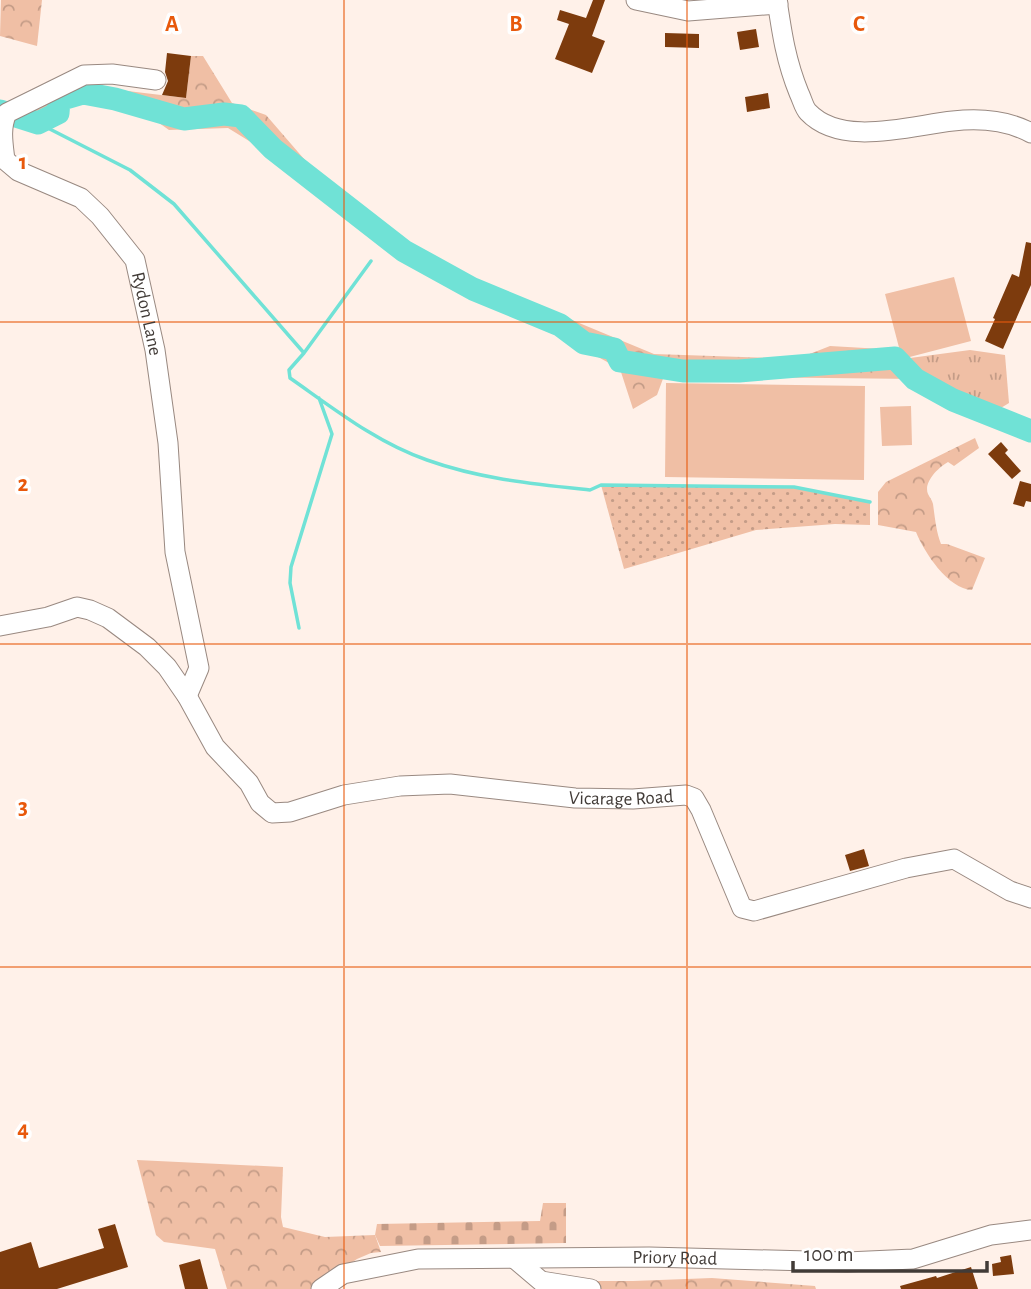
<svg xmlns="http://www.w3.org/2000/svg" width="1031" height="1289" viewBox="0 0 1031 1289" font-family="'Alegreya Sans',sans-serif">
  <defs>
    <pattern id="grass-dots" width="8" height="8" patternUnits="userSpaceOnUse" patternTransform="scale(1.75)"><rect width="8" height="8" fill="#f0bfa5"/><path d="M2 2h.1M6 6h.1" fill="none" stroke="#c49c87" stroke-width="1.8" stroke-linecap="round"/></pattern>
    <pattern id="forest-crowns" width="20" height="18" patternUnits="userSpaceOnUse" patternTransform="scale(1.75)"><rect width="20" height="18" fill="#f0bfa5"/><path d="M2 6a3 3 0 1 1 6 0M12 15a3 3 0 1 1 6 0" fill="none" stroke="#c49c87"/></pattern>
    <pattern id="cemetery-stones" width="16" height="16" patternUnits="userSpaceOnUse" patternTransform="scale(1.75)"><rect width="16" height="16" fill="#f0bfa5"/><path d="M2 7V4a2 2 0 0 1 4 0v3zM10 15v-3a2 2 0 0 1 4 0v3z" fill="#c49c87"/></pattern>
    <pattern id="park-tufts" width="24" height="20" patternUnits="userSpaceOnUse" patternTransform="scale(1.75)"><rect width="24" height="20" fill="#f0bfa5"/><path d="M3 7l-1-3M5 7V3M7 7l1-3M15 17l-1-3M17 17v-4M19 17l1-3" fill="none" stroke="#c49c87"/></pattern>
  </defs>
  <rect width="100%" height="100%" fill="#fff1e9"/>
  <path fill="url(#grass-dots)" d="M 601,485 L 794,487 L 870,502 L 870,525 L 835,524 L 756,530 L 624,569 Z"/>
  <path fill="url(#forest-crowns)" d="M 1,0 L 42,0 L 37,46 L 0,36 Z
    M 191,56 L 203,56 L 232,103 L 266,115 L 317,174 L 422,258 L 654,354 L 797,359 L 830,346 L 900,350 L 910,358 L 915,379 L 664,376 L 657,395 L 633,409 L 620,369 L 512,310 L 431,277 L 381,247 L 340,210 L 272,155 L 228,128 L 169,130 L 145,113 L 60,100 L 58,113 L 38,123 L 17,114 L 86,86 L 186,98 Z
    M 975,438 L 979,448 L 954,466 L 948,462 C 939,467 923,482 928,494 C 930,498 932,500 933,504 C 935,518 936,531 941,544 L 947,544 L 985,558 L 972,590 C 948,589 924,552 916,532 L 878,525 L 878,492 L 886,482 Z
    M 137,1160 L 283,1167 L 281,1217 L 283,1227 L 325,1237 L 375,1235 L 381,1252 L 371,1253 L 357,1259 L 312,1289 L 227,1289 L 215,1249 L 164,1242 L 156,1235 Z
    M 712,1278 L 815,1286 L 816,1289 L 591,1289 L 541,1281 L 633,1281 Z"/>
  <path fill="url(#cemetery-stones)" d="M 543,1203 L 566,1203 L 566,1243 L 380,1246 L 375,1235 L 377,1224 L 540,1221 Z"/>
  <path fill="url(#park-tufts)" d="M 970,350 L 1005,355 L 1009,403 L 991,414 L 953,400 L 915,379 L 910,358 Z"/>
  <path fill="#f0bfa5" d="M 954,277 L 971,341 L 902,359 L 885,294 Z
    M 666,383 L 865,386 L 864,480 L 665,477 Z
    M 911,406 L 912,445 L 882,446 L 880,407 Z"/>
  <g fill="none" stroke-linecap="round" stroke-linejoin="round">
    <path stroke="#70e2d6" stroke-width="3.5" d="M 38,123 L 130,170 L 174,204 L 304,353 L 289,370 L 290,378 C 333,408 377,443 427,460 C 480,479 534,484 590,490 L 601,485 L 794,487 L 870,502
      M 304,353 L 371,261
      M 299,628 L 290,583 L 291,567 L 332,434 L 319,398"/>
    <path stroke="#70e2d6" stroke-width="23" d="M 0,111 L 38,123 L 58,113 L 59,100 L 83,93 L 115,99 L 184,119 L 224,114 L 241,116 L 273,149 L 404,251 L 473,289 L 560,325 L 584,343 L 614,349 L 620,361 L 683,371 L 739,371 L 895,358 L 915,379 L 953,400 L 1031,431"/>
  </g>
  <path fill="#7d3b0d" d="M 593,0 L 605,0 L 592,36 L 605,41 L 592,73 L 555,59 L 569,24 L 557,20 L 560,10 L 586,18 Z
    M 756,29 L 759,47 L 740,50 L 737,32 Z
    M 665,33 L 699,34 L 699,48 L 665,47 Z
    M 167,53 L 191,56 L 186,98 L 162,95 L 168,81 L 165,72 Z
    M 768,93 L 770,108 L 747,112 L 745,97 Z
    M 1026,242 L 1031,243 L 1031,285 L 1003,349 L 985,341 L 995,319 L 993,318 L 1012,274 L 1019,277 Z
    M 1001,442 L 1008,450 L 1005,453 L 1021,471 L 1012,479 L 988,454 Z
    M 1020,481 L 1031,484 L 1031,502 L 1026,501 L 1024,507 L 1013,504 Z
    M 864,849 L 869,866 L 850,871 L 845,855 Z
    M 115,1224 L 128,1267 L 57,1289 L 0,1289 L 0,1252 L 31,1242 L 39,1268 L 104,1248 L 98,1229 Z
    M 1011,1255 L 1014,1274 L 993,1276 L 992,1264 L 1001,1262 L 1000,1257 Z
    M 200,1259 L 208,1289 L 185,1289 L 179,1265 Z
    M 971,1267 L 978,1289 L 901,1289 L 900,1286 L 936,1276 L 937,1278 Z"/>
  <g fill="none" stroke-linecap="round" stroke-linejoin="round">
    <defs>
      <g id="minor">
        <path d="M 636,0 L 688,11 L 778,4"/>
        <path d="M 777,0 C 782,34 786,61 799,93 C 802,99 804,108 808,112 C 842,148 912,125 953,121 C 980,118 1007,120 1031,133"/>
        <path id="s1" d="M 156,80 L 112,74 L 84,75 L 7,113 C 0,128 3,143 5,160 L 18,171 L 81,198 L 100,216 L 135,260 L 155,350 L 168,443 L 175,552 L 199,668 L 187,696"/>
        <path id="s2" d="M 0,626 L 48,617 L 77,607 L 90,610 L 108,618 L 147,647 L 167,667 L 187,696 L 215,747 L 249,783 L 260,803 L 272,813 L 290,812 L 344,795 L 400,786 L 450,784 L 575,798 L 633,799 L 686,795 L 694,798 L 701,810 L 742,908 L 754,911 L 906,868 L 954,859 L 1010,891 L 1031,898"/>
        <path d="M 515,1259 L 541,1281 L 591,1289"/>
        <path id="s3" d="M 321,1289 L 343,1274 L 418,1259 L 649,1257 L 847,1262 L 913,1259 L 991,1235 L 1031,1230"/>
      </g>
    </defs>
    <use href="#minor" stroke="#998981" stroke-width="21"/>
    <use href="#minor" stroke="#fff" stroke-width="19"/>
  </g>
  <path fill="none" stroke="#e8590c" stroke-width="2" stroke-opacity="0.55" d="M 344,0 L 344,1289M 687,0 L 687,1289M 0,322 L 1031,322M 0,644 L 1031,644M 0,967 L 1031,967"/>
  <g text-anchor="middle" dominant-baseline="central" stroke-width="7" stroke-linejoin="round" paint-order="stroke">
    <g font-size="19" fill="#413b37" stroke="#fff">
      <text stroke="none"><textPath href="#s1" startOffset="429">Rydon Lane</textPath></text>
      <text stroke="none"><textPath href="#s2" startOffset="724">Vicarage Road</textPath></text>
      <text stroke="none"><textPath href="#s3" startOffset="360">Priory Road</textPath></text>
    </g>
  </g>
  <g font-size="23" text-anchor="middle" font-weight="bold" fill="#e8590c" stroke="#fff" stroke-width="7" stroke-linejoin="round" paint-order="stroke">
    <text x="172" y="31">A</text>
    <text x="516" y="31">B</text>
    <text x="859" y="31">C</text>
    <text x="23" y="169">1</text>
    <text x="23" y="491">2</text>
    <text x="23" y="814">3</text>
    <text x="23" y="1136">4</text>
  </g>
  <path d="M793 1261v10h194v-10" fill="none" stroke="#413b37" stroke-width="3.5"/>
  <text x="804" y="1261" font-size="21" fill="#413b37" stroke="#ffffff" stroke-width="5" paint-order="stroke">100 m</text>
</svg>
